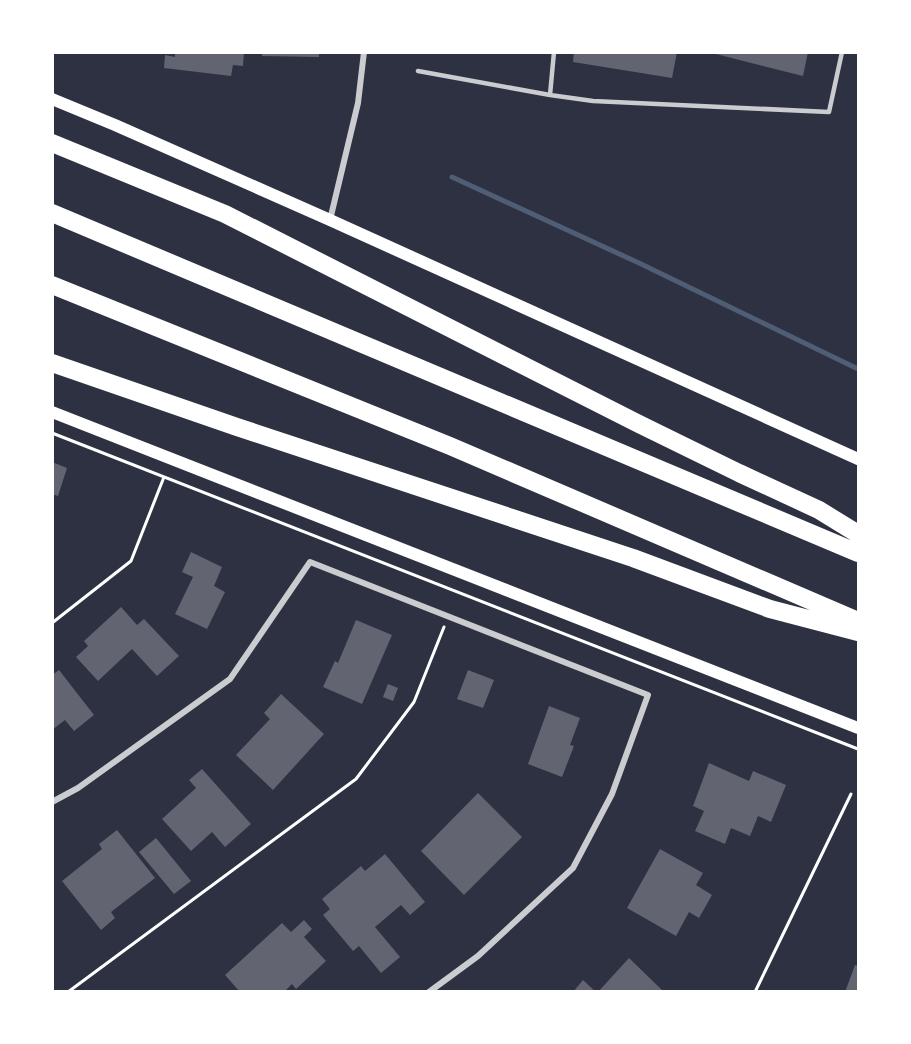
<svg xmlns="http://www.w3.org/2000/svg" width="911" height="1044" viewBox="0 0 911 1044" font-family="'DM Sans',sans-serif">
  <rect width="100%" height="100%" fill="#2d3142"/>
  <g fill="none" stroke-linecap="round" stroke-linejoin="round">
    <path stroke="#4f5d75" stroke-width="5" d="M 452,177 L 639,263 L 858,369"/>
  </g>
  <path fill="#626471" d="M 175,52 L 244,52 L 243,66 L 233,65 L 231,76 L 164,68 L 165,55 L 175,57 Z
    M 262,52 L 319,52 L 319,57 L 262,56 Z
    M 574,52 L 677,52 L 672,78 L 573,62 Z
    M 708,52 L 808,52 L 803,76 Z
    M 52,462 L 67,468 L 58,496 L 52,494 Z
    M 191,552 L 222,567 L 214,586 L 225,592 L 207,629 L 175,614 L 193,577 L 182,572 Z
    M 121,607 L 137,625 L 144,619 L 179,656 L 157,676 L 132,649 L 98,681 L 76,657 L 88,646 L 84,641 Z
    M 356,620 L 392,635 L 362,704 L 323,687 L 335,661 L 338,663 Z
    M 59,670 L 94,715 L 74,731 L 65,720 L 52,730 L 52,675 Z
    M 468,670 L 494,680 L 483,708 L 457,699 Z
    M 388,684 L 398,688 L 393,701 L 383,697 Z
    M 281,694 L 324,734 L 273,790 L 236,755 L 270,719 L 264,713 Z
    M 549,706 L 580,718 L 570,745 L 574,746 L 562,777 L 528,764 Z
    M 709,763 L 749,781 L 753,771 L 786,785 L 771,822 L 758,816 L 750,836 L 731,828 L 725,844 L 695,831 L 704,811 L 693,806 Z
    M 202,769 L 251,824 L 225,847 L 212,832 L 191,851 L 162,819 L 196,788 L 189,780 Z
    M 478,793 L 522,837 L 464,895 L 421,851 Z
    M 117,830 L 155,878 L 111,912 L 115,918 L 101,930 L 62,881 L 102,849 L 99,844 Z
    M 156,838 L 191,881 L 174,894 L 139,852 Z
    M 660,849 L 703,873 L 696,885 L 712,895 L 699,918 L 689,912 L 676,936 L 627,908 Z
    M 385,854 L 425,902 L 410,915 L 401,905 L 375,927 L 400,957 L 381,973 L 359,946 L 353,951 L 323,915 L 330,909 L 322,899 L 361,866 L 365,871 Z
    M 304,920 L 312,929 L 304,937 L 326,961 L 296,989 L 292,984 L 284,992 L 240,992 L 225,975 L 282,923 L 291,932 Z
    M 629,958 L 664,992 L 598,992 Z
    M 855,965 L 858,966 L 858,992 L 845,992 Z
    M 583,980 L 596,992 L 573,992 Z"/>
  <g fill="none" stroke-linecap="round" stroke-linejoin="round">
    <path stroke="#fff" stroke-width="3" d="M 52,433 L 858,749
      M 52,623 L 131,561 L 164,477
      M 68,992 L 356,779 L 414,702 L 444,627
      M 755,992 L 851,794"/>
    <path stroke="#caccd0" stroke-width="4.5" d="M 418,71 L 550,95 L 593,101 L 829,112 L 842,52
      M 550,95 L 554,52"/>
    <path stroke="#caccd0" stroke-width="6" d="M 330,220 L 358,103 L 364,52
      M 52,802 L 78,788 L 230,679 L 310,562 L 648,695 L 612,794 L 573,868 L 478,956 L 429,992"/>
    <path stroke="#fff" stroke-width="12" d="M 52,99 L 115,125 L 330,220 L 858,459
      M 52,412 L 858,728"/>
    <path stroke="#fff" stroke-width="18" d="M 52,143 L 225,214 L 639,424 L 739,473 L 819,510 L 858,534
      M 52,213 L 858,553
      M 52,285 L 450,446 L 858,621
      M 52,363 L 237,427 L 633,558 L 770,609 L 858,632"/>
  </g>
  <rect width="911" height="1044" fill="none" stroke="#ffffff" stroke-width="108"/>
</svg>
